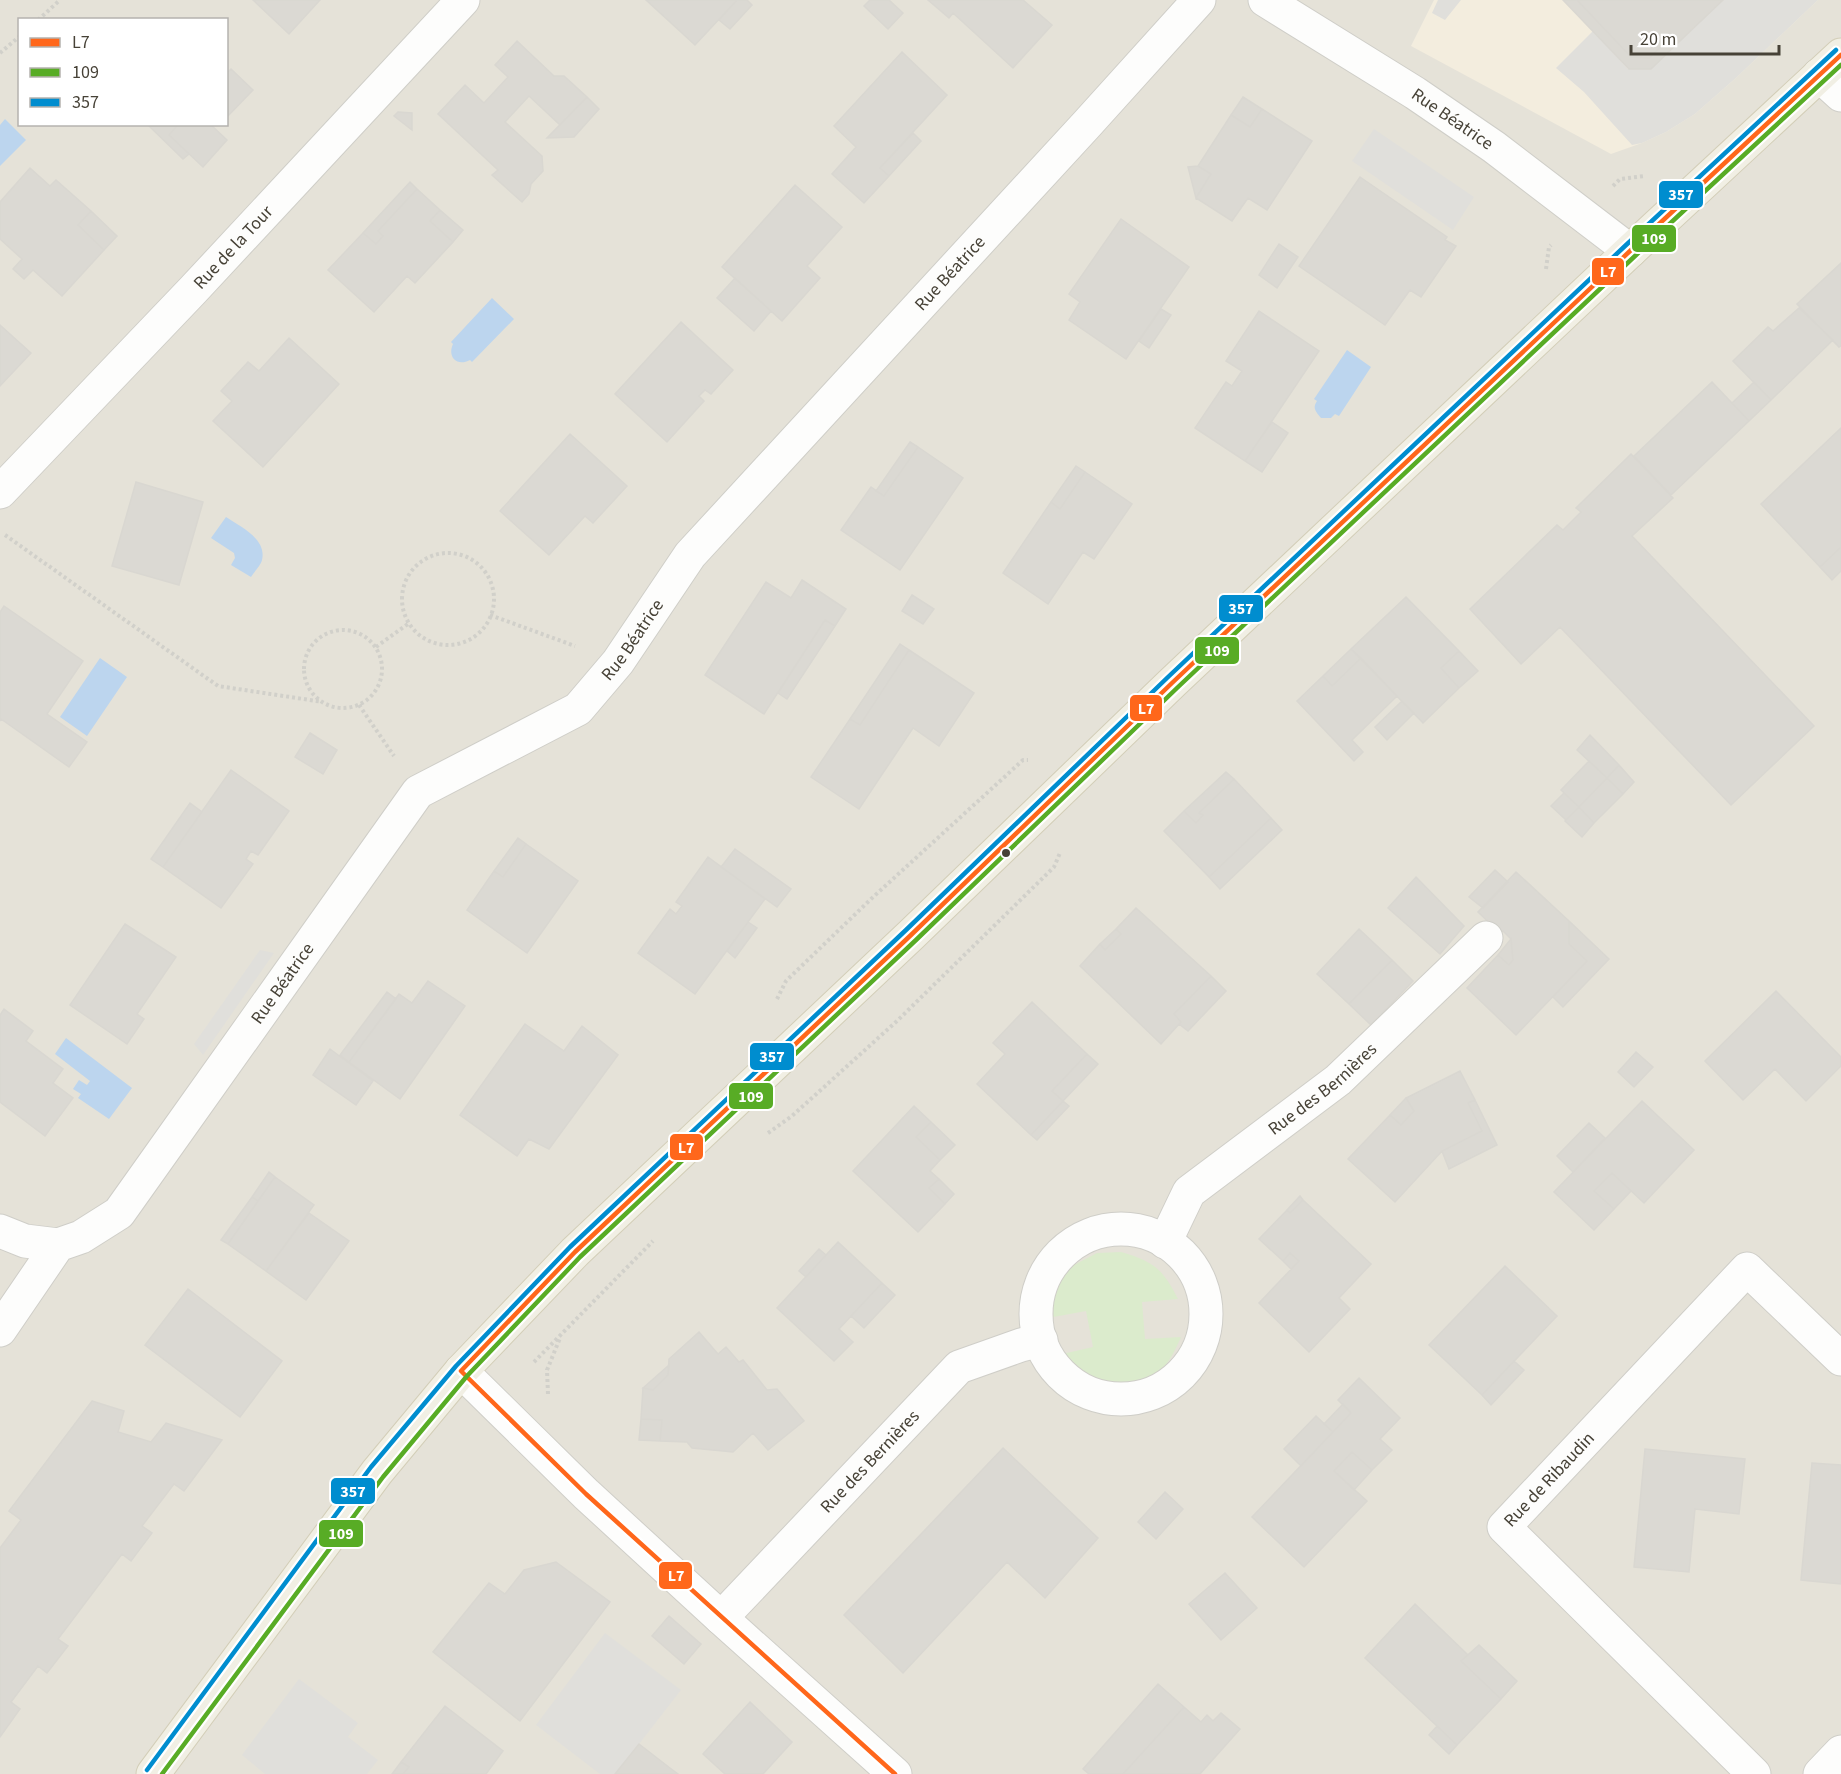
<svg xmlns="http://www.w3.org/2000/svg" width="1841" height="1774" viewBox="0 0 1841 1774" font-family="'Source Sans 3',sans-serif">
  <rect width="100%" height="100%" fill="#f1f0eb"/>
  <path fill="#e5e2d8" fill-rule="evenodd" d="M 0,0 L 1841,0 L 1841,1774 L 0,1774 ZM 20,20 L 226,20 L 226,124 L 20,124 Z"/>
  <path fill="#f3edde" d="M 1434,0 L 1818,0 L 1737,77 L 1695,114 L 1666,132 L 1642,143 L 1611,154 L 1411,46 Z"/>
  <path fill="#dbebcc" d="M 1121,1252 C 1153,1261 1163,1269 1178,1299 L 1142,1302 L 1145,1339 L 1181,1337 C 1176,1348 1171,1360 1162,1369 C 1140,1391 1096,1393 1072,1374 C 1067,1369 1062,1361 1058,1355 L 1093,1347 L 1086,1311 L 1048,1318 L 1048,1303 L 1053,1286 L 1074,1265 L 1097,1253 Z"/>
  <path fill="#e0dfdb" d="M 1438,0 L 1461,0 L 1445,20 L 1432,13 Z
    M 1723,0 L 1818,0 L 1737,77 L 1695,114 L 1666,132 L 1642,143 L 1632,145 L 1584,92 L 1556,68 L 1593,31 L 1628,69 L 1651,69 Z
    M 1374,129 L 1474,197 L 1453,230 L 1352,161 Z
    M 260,950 L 274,953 L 203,1055 L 194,1044 Z
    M 605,1633 L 681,1690 L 639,1744 L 670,1768 L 665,1774 L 600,1774 L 536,1725 Z
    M 299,1679 L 358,1723 L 348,1737 L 378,1760 L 367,1774 L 265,1774 L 242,1755 Z"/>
  <path fill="#bcd5ee" d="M 5,119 L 26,140 L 0,166 L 0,125 Z
    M 492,298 L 514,319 L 472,362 L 470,360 C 457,367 447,357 453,344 L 451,342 Z
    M 1347,350 L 1371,367 L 1339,416 L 1335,414 L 1331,418 L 1321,418 C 1316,412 1312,408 1317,401 L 1314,399 Z
    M 226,517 C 241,527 267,539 262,560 C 261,565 254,572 251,577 L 231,565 L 235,558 L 234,553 L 211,538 Z
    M 100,658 L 127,677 L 87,736 L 60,717 Z
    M 66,1038 L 132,1088 L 109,1119 L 78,1098 L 81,1094 L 73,1089 L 79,1080 L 87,1085 L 90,1081 L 55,1054 Z"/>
  <path fill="#dbd9d3" stroke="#d9d7d1" stroke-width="1.5" d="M 253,0 L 320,0 L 289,34 Z
    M 646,0 L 737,0 L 695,45 Z
    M 737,0 L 747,0 L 752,5 L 730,29 L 719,20 Z
    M 870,0 L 889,0 L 903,13 L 888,29 L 864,6 Z
    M 928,0 L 1023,0 L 1052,25 L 1013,68 L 953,13 L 949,18 Z
    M 1563,0 L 1577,0 L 1631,57 L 1649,58 L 1673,35 L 1679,42 L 1651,69 L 1629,69 Z
    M 1577,0 L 1723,0 L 1679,42 L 1673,35 L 1649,58 L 1631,57 Z
    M 517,41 L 554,76 L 564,76 L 587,97 L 560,125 L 529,96 L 505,122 L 542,156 L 543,171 L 531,184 L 529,194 L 522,202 L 492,175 L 498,170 L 438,114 L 465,85 L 484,103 L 508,77 L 495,65 Z
    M 902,52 L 947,95 L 880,168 L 889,176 L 864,203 L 832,174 L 856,147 L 834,126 Z
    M 231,69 L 253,90 L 228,116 L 226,114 L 226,74 Z
    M 587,97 L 599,109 L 574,137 L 547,138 Z
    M 1243,97 L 1262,109 L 1250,127 L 1231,115 Z
    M 1262,109 L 1312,141 L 1267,210 L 1248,198 L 1232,221 L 1196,198 L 1211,174 L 1198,166 L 1231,115 L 1250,127 Z
    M 398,112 L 412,113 L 412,130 L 394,116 Z
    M 147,124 L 176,124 L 177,126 L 169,135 L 189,154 L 183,159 Z
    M 176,124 L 210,124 L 227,140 L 203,167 L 169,135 L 177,126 Z
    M 913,133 L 921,141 L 889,176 L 880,168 Z
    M 1198,166 L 1211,174 L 1196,198 L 1188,167 Z
    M 30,168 L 50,186 L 56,180 L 91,211 L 78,225 L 104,250 L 62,296 L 33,270 L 24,279 L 13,269 L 22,259 L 0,239 L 0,202 Z
    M 1360,177 L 1447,237 L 1445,240 L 1456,246 L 1421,297 L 1410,290 L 1385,325 L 1299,266 Z
    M 410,182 L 417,189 L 378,231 L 383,236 L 376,244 L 363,233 Z
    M 795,185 L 842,227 L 807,266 L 820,278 L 782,321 L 722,267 Z
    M 417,189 L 440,210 L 430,221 L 453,242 L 415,283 L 407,276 L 374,312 L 328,270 L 363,233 L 376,244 L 383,236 L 378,231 Z
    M 440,210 L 463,230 L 453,242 L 430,221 Z
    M 91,211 L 117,236 L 104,250 L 78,225 Z
    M 1121,219 L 1189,267 L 1126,359 L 1069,320 L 1080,302 L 1069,294 Z
    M 1279,244 L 1298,257 L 1277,288 L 1259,275 Z
    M 1841,263 L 1841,346 L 1839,347 L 1797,304 Z
    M 735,278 L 771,311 L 754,331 L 717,298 Z
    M 1799,308 L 1833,340 L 1771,400 L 1733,361 L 1768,327 L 1773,331 Z
    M 1161,309 L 1171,315 L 1149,348 L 1139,341 Z
    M 1259,311 L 1319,351 L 1245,461 L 1195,428 L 1226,382 L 1232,386 L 1242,371 L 1226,361 Z
    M 681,322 L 733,370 L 711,394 L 705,390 L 699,396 L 704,401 L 667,442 L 615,394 Z
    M 0,325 L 31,353 L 0,386 Z
    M 289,338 L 339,384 L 263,467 L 213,421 L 232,401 L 221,391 L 248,362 L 259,371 Z
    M 1712,382 L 1749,421 L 1671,495 L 1634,456 Z
    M 1754,382 L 1771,400 L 1749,421 L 1732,403 Z
    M 1272,422 L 1288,433 L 1262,472 L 1245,461 Z
    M 1841,428 L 1841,547 L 1820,567 L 1761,504 Z
    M 570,434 L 627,486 L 593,523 L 585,516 L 549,555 L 500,511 Z
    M 910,442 L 918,447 L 884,496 L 876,491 Z
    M 918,447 L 963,478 L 900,570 L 841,530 L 871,487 L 884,496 Z
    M 1631,454 L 1673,498 L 1632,536 L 1814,726 L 1731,805 L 1560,627 L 1521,664 L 1470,609 L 1557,525 L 1563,530 L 1581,512 L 1576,508 Z
    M 1076,466 L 1085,472 L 1060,509 L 1051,502 Z
    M 1085,472 L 1132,504 L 1094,559 L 1083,552 L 1048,604 L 1003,573 L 1051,502 L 1060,509 Z
    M 136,482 L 203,502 L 179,585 L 112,566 Z
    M 1841,547 L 1841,571 L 1832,580 L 1820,567 Z
    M 802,580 L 846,609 L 835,626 L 825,620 L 764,714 L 705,675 L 766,582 L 791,598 Z
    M 912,595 L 934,609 L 923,624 L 902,611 Z
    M 1406,597 L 1459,651 L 1441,668 L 1459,688 L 1423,723 L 1351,649 Z
    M 4,606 L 83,661 L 47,714 L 87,742 L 69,767 L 1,719 L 0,721 L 0,612 Z
    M 825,620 L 835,626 L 787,699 L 778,693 Z
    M 900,644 L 909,650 L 860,725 L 850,719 Z
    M 1351,649 L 1361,658 L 1332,686 L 1323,676 Z
    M 909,650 L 974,693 L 939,746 L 913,728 L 859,809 L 811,777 L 850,719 L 860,725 Z
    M 1459,651 L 1478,671 L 1459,688 L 1441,668 Z
    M 1361,658 L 1397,696 L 1352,740 L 1363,752 L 1354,761 L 1297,701 L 1323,676 L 1332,686 Z
    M 1402,701 L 1414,713 L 1387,740 L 1375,727 Z
    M 310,733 L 337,750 L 323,774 L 295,757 Z
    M 1590,735 L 1619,765 L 1607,778 L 1577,750 Z
    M 1589,761 L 1607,778 L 1579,807 L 1561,790 Z
    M 1619,765 L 1634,782 L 1623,794 L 1607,778 Z
    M 231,770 L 289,811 L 258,855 L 251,851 L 246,859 L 253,864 L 221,908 L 163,867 Z
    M 1226,772 L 1234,779 L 1199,813 L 1203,815 L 1196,823 L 1184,811 Z
    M 1607,778 L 1623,794 L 1594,823 L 1579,807 Z
    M 1234,779 L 1271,818 L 1209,877 L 1164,831 L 1184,811 L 1196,823 L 1203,815 L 1199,813 Z
    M 1564,793 L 1579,807 L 1566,820 L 1551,806 Z
    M 190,803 L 202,812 L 163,867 L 151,859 Z
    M 1579,807 L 1594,823 L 1582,837 L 1565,821 Z
    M 1271,818 L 1282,830 L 1220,889 L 1209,877 Z
    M 518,838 L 526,844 L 503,877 L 494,871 Z
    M 526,844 L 578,881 L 527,953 L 467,910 L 494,871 L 503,877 Z
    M 735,849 L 791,889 L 777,907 L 721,867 Z
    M 708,857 L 765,899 L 695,994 L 638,953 L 670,909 L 676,914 L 682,906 L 676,902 Z
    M 1495,870 L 1508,882 L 1483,908 L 1469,897 Z
    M 1516,872 L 1569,921 L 1569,944 L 1587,961 L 1516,1035 L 1467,988 L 1498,955 L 1509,965 L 1513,960 L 1511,939 L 1503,931 L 1500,933 L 1478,912 Z
    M 1416,877 L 1464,926 L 1440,954 L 1388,908 Z
    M 1136,908 L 1211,976 L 1174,1014 L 1181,1022 L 1161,1044 L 1080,966 L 1100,944 L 1105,950 L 1121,934 L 1116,929 Z
    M 1569,921 L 1609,959 L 1563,1007 L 1553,997 L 1587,961 L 1569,944 Z
    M 748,922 L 757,928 L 735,958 L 727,951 Z
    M 125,924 L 176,957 L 137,1014 L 144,1019 L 127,1044 L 70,1005 Z
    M 1116,929 L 1121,934 L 1105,950 L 1100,944 Z
    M 1359,929 L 1392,960 L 1349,1004 L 1317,974 Z
    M 1511,939 L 1513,960 L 1509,965 L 1498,955 Z
    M 1392,960 L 1413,981 L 1371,1025 L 1349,1004 Z
    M 1211,976 L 1226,991 L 1188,1031 L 1179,1024 L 1181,1022 L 1174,1014 Z
    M 428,981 L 465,1006 L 400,1099 L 349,1062 L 399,994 L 412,1003 Z
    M 1776,991 L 1841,1057 L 1841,1066 L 1806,1101 L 1775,1069 L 1743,1100 L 1705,1061 Z
    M 387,992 L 396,999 L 349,1062 L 340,1055 Z
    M 1032,1002 L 1087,1054 L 1052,1091 L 1063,1101 L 1031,1135 L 977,1084 L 1005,1054 L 993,1043 Z
    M 4,1009 L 33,1031 L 26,1041 L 63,1069 L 53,1083 L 73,1098 L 45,1136 L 0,1102 L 0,1015 Z
    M 525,1024 L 564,1051 L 582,1026 L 618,1055 L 549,1149 L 529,1139 L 517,1156 L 460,1115 Z
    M 330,1049 L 373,1081 L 356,1105 L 313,1075 Z
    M 1636,1052 L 1653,1067 L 1634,1087 L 1618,1072 Z
    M 1087,1054 L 1098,1064 L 1063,1101 L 1052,1091 Z
    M 1460,1071 L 1475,1100 L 1468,1103 L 1482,1131 L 1442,1151 L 1395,1202 L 1348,1159 L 1390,1115 L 1401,1125 L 1414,1111 L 1406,1098 Z
    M 1406,1098 L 1414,1111 L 1401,1125 L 1390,1115 Z
    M 1475,1100 L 1497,1145 L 1449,1169 L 1442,1151 L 1482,1131 L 1468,1103 Z
    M 1063,1101 L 1069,1106 L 1037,1140 L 1031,1135 Z
    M 1642,1101 L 1694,1150 L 1644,1203 L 1612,1173 L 1594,1191 L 1614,1209 L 1594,1230 L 1554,1192 Z
    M 914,1106 L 931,1122 L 916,1137 L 940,1160 L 930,1171 L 939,1179 L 929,1188 L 945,1204 L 918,1232 L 853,1171 Z
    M 931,1122 L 955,1145 L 940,1160 L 916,1137 Z
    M 1589,1123 L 1605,1138 L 1573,1172 L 1557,1156 Z
    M 269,1172 L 275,1177 L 258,1201 L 252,1197 Z
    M 1612,1173 L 1631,1191 L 1614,1209 L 1594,1191 Z
    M 275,1177 L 314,1205 L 266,1271 L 228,1244 Z
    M 939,1179 L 954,1194 L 945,1204 L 929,1188 Z
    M 1300,1196 L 1303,1200 L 1290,1213 L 1287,1210 Z
    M 252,1197 L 258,1201 L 228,1244 L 221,1240 Z
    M 1303,1200 L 1371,1264 L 1339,1298 L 1350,1309 L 1309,1352 L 1259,1303 L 1299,1261 L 1290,1253 L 1283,1261 L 1259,1239 L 1287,1210 L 1290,1213 Z
    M 309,1213 L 349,1241 L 306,1300 L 266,1271 Z
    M 838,1242 L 882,1283 L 839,1329 L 853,1342 L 834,1361 L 777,1308 Z
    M 819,1249 L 826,1255 L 806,1277 L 799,1271 Z
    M 1290,1253 L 1299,1261 L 1291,1269 L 1283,1261 Z
    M 1505,1266 L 1557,1316 L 1482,1395 L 1429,1345 Z
    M 882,1283 L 895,1295 L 864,1328 L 851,1316 Z
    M 188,1289 L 282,1361 L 240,1417 L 145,1345 Z
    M 699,1332 L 718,1354 L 726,1347 L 739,1362 L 743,1360 L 767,1390 L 777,1389 L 804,1421 L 768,1450 L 753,1433 L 733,1452 L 692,1448 L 687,1442 L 660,1441 L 662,1420 L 641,1419 L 643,1388 L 653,1390 L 668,1375 L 669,1359 Z
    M 1514,1361 L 1524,1370 L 1491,1405 L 1482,1395 Z
    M 669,1365 L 668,1375 L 653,1390 L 643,1388 Z
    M 1359,1378 L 1400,1418 L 1380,1439 L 1392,1450 L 1372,1470 L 1352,1452 L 1334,1471 L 1367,1501 L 1304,1567 L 1252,1517 L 1351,1413 L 1338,1400 Z
    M 92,1401 L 124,1411 L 118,1432 L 151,1442 L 166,1423 L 222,1440 L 184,1491 L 174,1484 L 142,1526 L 152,1533 L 131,1561 L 122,1554 L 58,1639 L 68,1646 L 47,1673 L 38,1666 L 11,1702 L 20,1709 L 0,1737 L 0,1548 L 21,1520 L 9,1511 Z
    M 1343,1404 L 1351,1413 L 1333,1432 L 1324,1424 Z
    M 1316,1416 L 1333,1432 L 1301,1466 L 1284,1449 Z
    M 641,1419 L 662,1420 L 660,1441 L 639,1440 Z
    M 1003,1448 L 1098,1538 L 1045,1598 L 1007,1562 L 903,1673 L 844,1615 Z
    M 1645,1449 L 1745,1459 L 1739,1514 L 1695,1509 L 1689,1572 L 1634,1567 Z
    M 1352,1452 L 1372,1470 L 1354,1490 L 1334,1471 Z
    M 1812,1463 L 1841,1465 L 1841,1584 L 1801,1580 Z
    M 1165,1492 L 1183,1509 L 1156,1539 L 1138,1522 Z
    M 556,1562 L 610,1602 L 520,1721 L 433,1652 L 489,1583 L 505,1594 L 524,1570 Z
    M 1225,1573 L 1257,1608 L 1221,1640 L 1189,1604 Z
    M 1415,1604 L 1468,1655 L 1461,1661 L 1501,1699 L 1457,1745 L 1365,1658 Z
    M 669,1616 L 701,1644 L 684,1664 L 652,1636 Z
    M 1479,1645 L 1517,1681 L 1501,1699 L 1461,1661 Z
    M 1158,1684 L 1184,1707 L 1123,1774 L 1089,1774 L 1083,1769 Z
    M 750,1702 L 792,1742 L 763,1774 L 725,1774 L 703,1754 Z
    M 445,1706 L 503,1751 L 486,1774 L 403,1774 L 409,1767 L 401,1762 Z
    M 1184,1707 L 1201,1722 L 1207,1715 L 1213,1721 L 1221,1713 L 1240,1729 L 1200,1774 L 1123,1774 Z
    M 1437,1726 L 1457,1745 L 1449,1754 L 1429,1735 Z
    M 639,1744 L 670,1768 L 678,1774 L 615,1774 Z
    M 401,1762 L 409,1767 L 403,1774 L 392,1774 Z"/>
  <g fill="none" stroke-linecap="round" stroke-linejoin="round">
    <defs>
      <g id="minor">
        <path id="s1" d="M 1265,0 L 1415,93 L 1494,147 L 1630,251"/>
        <path d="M 1819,75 L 1841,95"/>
        <path id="s2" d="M 0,492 L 193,290 L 463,0"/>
        <circle cx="1121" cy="1314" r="85"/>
        <path d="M 0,1231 L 25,1241 L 58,1245"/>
        <path id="s3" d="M 1165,1242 L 1189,1192 L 1338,1080 L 1486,938"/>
        <path id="s4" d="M 0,1330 L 58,1245 L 81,1237 L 119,1213 L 418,792 L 578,709 L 618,662 L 690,555 L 1087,124 L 1199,0"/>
        <path d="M 461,1371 L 586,1494 L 721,1618 L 895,1774"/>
        <path id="s5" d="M 721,1618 L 959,1367 L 1021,1345 L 1041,1340"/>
        <path id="s6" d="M 1754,1774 L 1504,1527 L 1747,1269 L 1841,1359"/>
        <path d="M 1820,1774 L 1841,1752"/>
      </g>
      <path id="major" d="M 153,1774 L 377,1472 L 461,1371 L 575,1252 L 911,935 L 1172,683 L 1630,251 L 1841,55"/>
    </defs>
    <use href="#minor" stroke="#cfcec8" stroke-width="35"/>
    <use href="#major" stroke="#d3ceb8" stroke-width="35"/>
    <path stroke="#d1d0ca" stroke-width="4" stroke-dasharray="3 3" stroke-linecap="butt" d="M 38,20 L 60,0
      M 0,53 L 20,36
      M 1613,186 L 1620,179 L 1645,176
      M 1546,269 L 1549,247 L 1551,245
      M 5,535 L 218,686 L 323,702
      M402 599a46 46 0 1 1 92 0a46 46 0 1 1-92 0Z
      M 490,615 L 575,646
      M304 669a39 39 0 1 1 78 0a39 39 0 1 1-78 0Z
      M 376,647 L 408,624
      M 359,705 L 394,756
      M 777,999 L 786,981 L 871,899 L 1023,760 L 1028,760
      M 768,1133 L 792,1116 L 897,1021 L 1054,867 L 1060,853
      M 534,1362 L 653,1241
      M 548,1394 L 547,1370 L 560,1338"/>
    <use href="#minor" stroke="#fdfdfc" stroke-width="33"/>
    <use href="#major" stroke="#f1efe4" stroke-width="33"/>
    <defs>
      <path id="bus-1" d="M 461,1371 L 575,1252 L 911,935 L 1172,683 L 1630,251 L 1841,55
        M 461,1371 L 586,1494 L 895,1774"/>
      <path id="bus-2" d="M 162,1774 L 383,1477 L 467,1376 L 580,1257 L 916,940 L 1177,688 L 1635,256 L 1841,65"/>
      <path id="bus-3" d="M 147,1770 L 371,1467 L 456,1366 L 570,1247 L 906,930 L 1167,678 L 1625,246 L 1836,50"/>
    </defs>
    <use href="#bus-1" stroke="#fff" stroke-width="9"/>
    <use href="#bus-2" stroke="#fff" stroke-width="9"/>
    <use href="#bus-3" stroke="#fff" stroke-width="9"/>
    <use href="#bus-1" stroke="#ff671b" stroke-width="4.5"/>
    <use href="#bus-2" stroke="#58ac25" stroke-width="4.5"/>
    <use href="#bus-3" stroke="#008dcf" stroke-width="4.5"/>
  </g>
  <circle fill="#474237" stroke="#fff" stroke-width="2" cx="1006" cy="853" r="5"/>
  <g text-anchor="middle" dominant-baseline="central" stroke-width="6" stroke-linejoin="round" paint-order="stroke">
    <g font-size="18" fill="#474237" stroke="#fff">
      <text stroke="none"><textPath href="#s1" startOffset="222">Rue Béatrice</textPath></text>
      <text stroke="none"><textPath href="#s2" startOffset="338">Rue de la Tour</textPath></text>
      <text stroke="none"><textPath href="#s4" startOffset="1443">Rue Béatrice</textPath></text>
      <text stroke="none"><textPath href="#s4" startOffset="957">Rue Béatrice</textPath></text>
      <text stroke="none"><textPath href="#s4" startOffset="454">Rue Béatrice</textPath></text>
      <text stroke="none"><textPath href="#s3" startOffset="224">Rue des Bernières</textPath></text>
      <text stroke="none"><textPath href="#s5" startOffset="216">Rue des Bernières</textPath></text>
      <text stroke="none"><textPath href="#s6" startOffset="417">Rue de Ribaudin</textPath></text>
    </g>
  </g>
  <g stroke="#fff" stroke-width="2">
    <rect x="1658" y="180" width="46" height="29" rx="6" fill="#008dcf"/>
    <rect x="1631" y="224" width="46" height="29" rx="6" fill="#58ac25"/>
    <rect x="1591" y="257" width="34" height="29" rx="6" fill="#ff671b"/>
    <rect x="1218" y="594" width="46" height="29" rx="6" fill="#008dcf"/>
    <rect x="1194" y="636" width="46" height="29" rx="6" fill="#58ac25"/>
    <rect x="1129" y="694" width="34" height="28" rx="6" fill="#ff671b"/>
    <rect x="749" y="1042" width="46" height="29" rx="6" fill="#008dcf"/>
    <rect x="728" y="1082" width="46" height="28" rx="6" fill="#58ac25"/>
    <rect x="669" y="1133" width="35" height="28" rx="6" fill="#ff671b"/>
    <rect x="330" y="1477" width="46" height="28" rx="6" fill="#008dcf"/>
    <rect x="318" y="1519" width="46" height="29" rx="6" fill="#58ac25"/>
    <rect x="658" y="1561" width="35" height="29" rx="6" fill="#ff671b"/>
  </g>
  <g font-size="16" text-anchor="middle" font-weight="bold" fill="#fff">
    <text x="1681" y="200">357</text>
    <text x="1654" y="244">109</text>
    <text x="1608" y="277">L7</text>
    <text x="1241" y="614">357</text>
    <text x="1217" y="656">109</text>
    <text x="1146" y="714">L7</text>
    <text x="772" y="1062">357</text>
    <text x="751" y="1102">109</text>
    <text x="686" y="1153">L7</text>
    <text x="353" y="1497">357</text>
    <text x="341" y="1539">109</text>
    <text x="676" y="1581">L7</text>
  </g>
  <rect x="18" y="18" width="210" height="108" fill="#ffffff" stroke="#b5b3af" stroke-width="1.5"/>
  <rect x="30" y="38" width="30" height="9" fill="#ff671b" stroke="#b5b3af" stroke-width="1.5"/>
  <text x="72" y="48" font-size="18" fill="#474237">L7</text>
  <rect x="30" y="68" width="30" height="9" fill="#58ac25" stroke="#b5b3af" stroke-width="1.5"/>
  <text x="72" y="78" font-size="18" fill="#474237">109</text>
  <rect x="30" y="98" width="30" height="9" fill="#008dcf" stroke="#b5b3af" stroke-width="1.5"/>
  <text x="72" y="108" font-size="18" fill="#474237">357</text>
  <path d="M1631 45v9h148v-9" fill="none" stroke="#474237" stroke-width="3"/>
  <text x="1640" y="45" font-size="18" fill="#474237" stroke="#ffffff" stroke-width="4.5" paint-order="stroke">20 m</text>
</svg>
